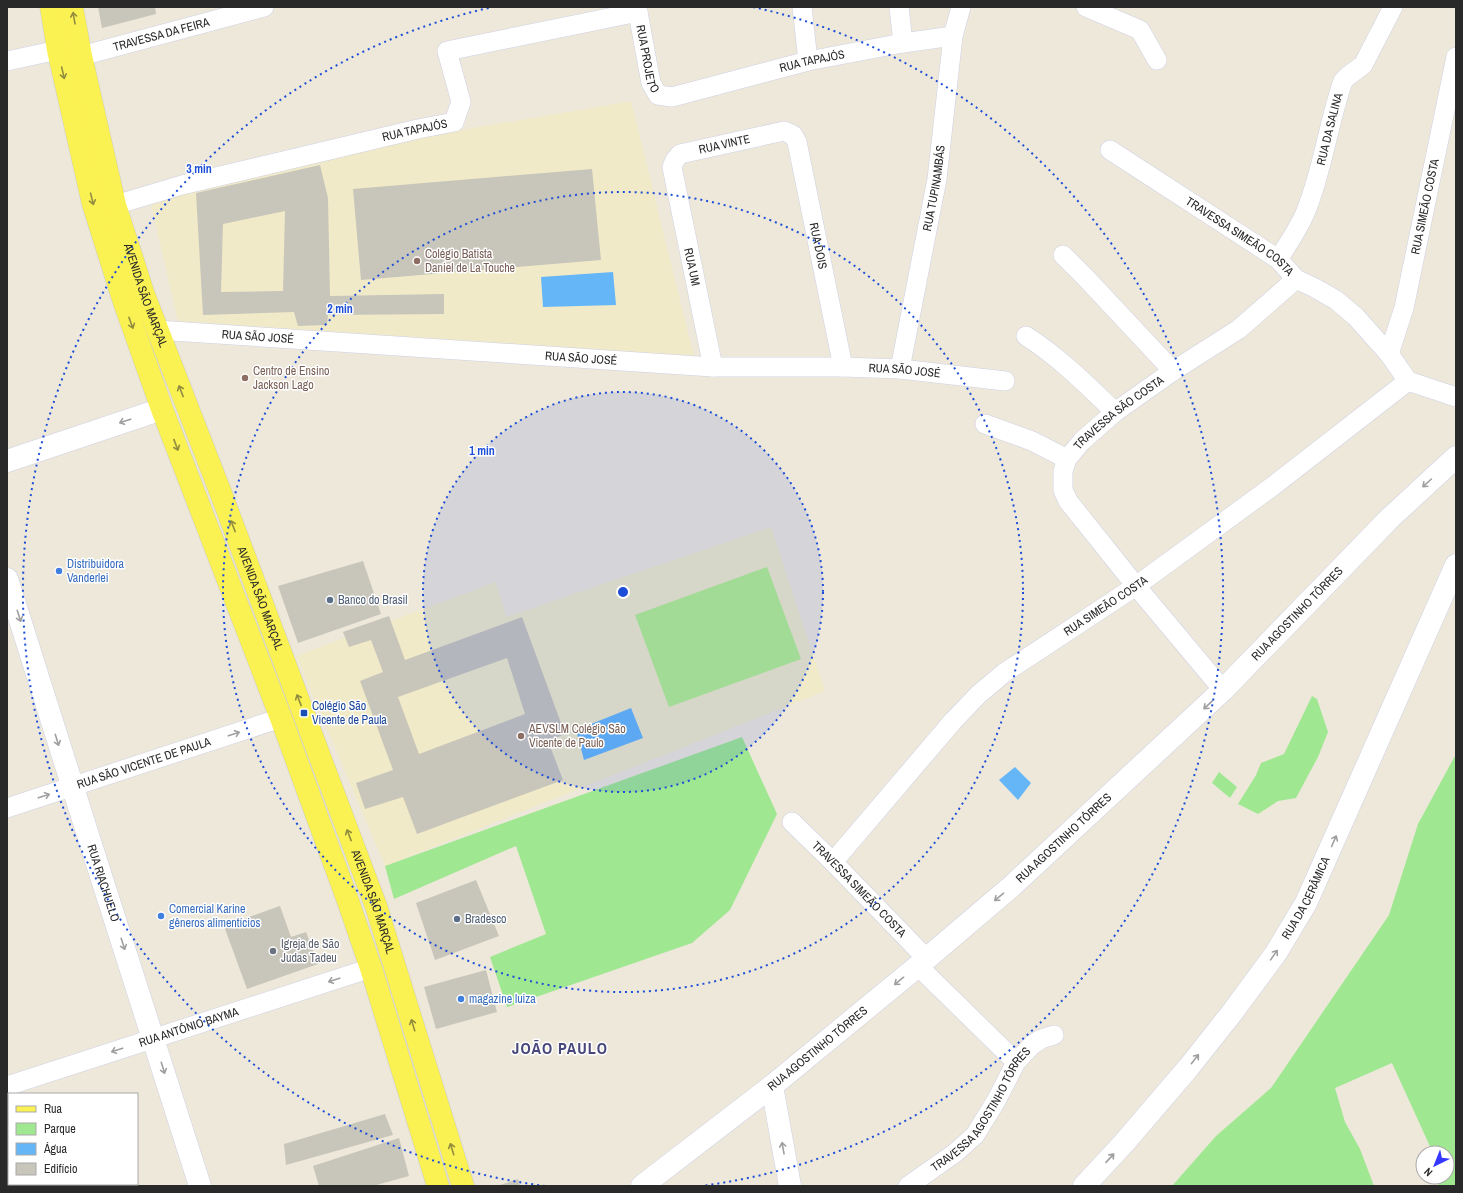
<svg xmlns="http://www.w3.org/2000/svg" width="1463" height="1193" viewBox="0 0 1463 1193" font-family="'Archivo Narrow',sans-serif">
  <rect width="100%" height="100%" fill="#ede8da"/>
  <path fill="#f0eac8" d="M 631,101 L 694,357 L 178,321 L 150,200 L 335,152 Z
    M 771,527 L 825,691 L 385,866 L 296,656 L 496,582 L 506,617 Z"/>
  <path fill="#a0e792" d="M 1312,696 L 1317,699 L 1328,732 L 1318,757 L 1296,798 L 1278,801 L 1258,814 L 1238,804 L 1256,775 L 1261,763 L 1284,754 Z
    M 742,737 L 777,814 L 730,910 L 692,943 L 507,1007 L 490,957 L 546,934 L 516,846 L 394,899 L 385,866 Z
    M 1456,754 L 1456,1186 L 1439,1186 L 1438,1177 L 1447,1177 L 1447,1153 L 1433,1153 L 1392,1063 L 1335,1088 L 1345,1122 L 1360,1149 L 1374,1186 L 1172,1186 L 1216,1136 L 1271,1088 L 1389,915 L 1418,824 Z
    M 1219,772 L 1237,787 L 1230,798 L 1212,783 Z"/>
  <path fill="#b4f08d" d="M 767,567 L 801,659 L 669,707 L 635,615 Z"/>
  <path fill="#65b6f7" d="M 613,272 L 616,305 L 543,307 L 541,277 Z
    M 631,708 L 643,738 L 584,760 L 576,730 Z
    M 1015,767 L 1031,783 L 1018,800 L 999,780 Z"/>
  <path fill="#c8c5ba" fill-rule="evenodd" d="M 98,7 L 155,7 L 156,14 L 102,28 Z
    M 320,165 L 328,198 L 330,296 L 444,294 L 444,314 L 328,315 L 327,325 L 298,326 L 294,312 L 203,315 L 196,193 ZM 285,211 L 283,291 L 221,292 L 223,224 Z
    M 592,169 L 601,260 L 361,280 L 353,189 Z
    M 363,561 L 381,614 L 298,643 L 278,586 Z
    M 389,616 L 405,660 L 522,617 L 565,734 L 548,741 L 563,780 L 417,834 L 403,797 L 365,809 L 356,783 L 393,770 L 360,681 L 383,672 L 371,640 L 349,647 L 343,632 ZM 507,658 L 525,714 L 419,754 L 398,697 Z
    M 476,880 L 499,936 L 435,960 L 416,903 Z
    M 280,906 L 291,937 L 306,932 L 318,964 L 247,989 L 224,926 Z
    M 486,970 L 497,1012 L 436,1029 L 424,987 Z
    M 385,1114 L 393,1135 L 286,1165 L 284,1144 Z
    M 399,1138 L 409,1176 L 373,1186 L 319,1186 L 313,1166 Z
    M 518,1179 L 520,1186 L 497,1186 Z"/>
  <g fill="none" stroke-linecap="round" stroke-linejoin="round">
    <defs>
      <g id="minor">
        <path id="s1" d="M 637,7 L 648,67 L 651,83 L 658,95 L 672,97 L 808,61 L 903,43 L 953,36"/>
        <path d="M 802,7 L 808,61"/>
        <path d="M 899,7 L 903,43"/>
        <path d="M 1086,7 L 1140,30 L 1157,60"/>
        <path id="s2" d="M 81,56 L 264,7"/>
        <path d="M 7,61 L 58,50"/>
        <path id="s3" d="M 1110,150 L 1278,259 L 1296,279 L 1315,288 L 1336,300 L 1356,317 L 1389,354 L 1408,381 L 1456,397"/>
        <path id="s4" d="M 115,205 L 182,185 L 418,129 L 454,122 L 461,102 L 447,51 L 638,12"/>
        <path d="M 1063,255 L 1085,277 L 1173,371"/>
        <path id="s5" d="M 1278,259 C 1289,243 1299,228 1306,211 C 1323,169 1328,124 1343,81 L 1348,76 L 1363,65 L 1393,7"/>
        <path id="s6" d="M 157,330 L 713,367 L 843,367 L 900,369 L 1005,381"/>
        <path d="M 1026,336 C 1059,357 1087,385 1115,412"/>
        <path id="s7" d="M 1389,354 L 1404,308 L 1456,57"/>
        <path id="s8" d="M 713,367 L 672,167 L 675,160 L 680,154 L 784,131 L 793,135 L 797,142 L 843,367"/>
        <path id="s9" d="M 900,369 L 937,179 L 953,36 L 961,7"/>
        <path d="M 985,424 L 1032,441 L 1067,459"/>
        <path id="s10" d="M 1223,690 L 1136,586 L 1068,501 L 1063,490 L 1063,471 L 1067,459 L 1082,441 L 1115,412 L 1173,371 L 1239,329 L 1296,279"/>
        <path id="s11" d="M 7,808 L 281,718"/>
        <path id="s12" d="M 792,822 L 833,862 L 926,958"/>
        <path id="s13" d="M 833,862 L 953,721 L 979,694 L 1004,673 L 1136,586 L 1273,486 L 1408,381"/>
        <path d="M 918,966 L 1016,1062"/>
        <path id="s14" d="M 7,1086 L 371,968"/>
        <path id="s15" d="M 908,1186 L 955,1153 L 975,1135 L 996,1101 L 1016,1062 L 1032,1045 L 1041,1039 L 1054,1035"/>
      </g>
      <g id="tertiary">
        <path d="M 7,461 L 162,409"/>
        <path id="s16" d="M 7,579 C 70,782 136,983 200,1186"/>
        <path d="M 772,1086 L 790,1186"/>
        <path id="s17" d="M 642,1186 L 772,1086 L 918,966 L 1013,885 L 1223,690 L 1390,518 L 1456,457"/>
        <path id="s18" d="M 1084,1186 L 1124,1143 L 1189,1067 L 1231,1014 L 1276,953 L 1306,903 L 1456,565"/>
      </g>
      <g id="primary">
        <path d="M 51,7 L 58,50 L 93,204 L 124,302 L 162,409 L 281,718 L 348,901 L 371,968 L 438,1186"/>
        <path id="s19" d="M 72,7 L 81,56 L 115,205 L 144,295 L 220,491 L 376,906 L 463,1186"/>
      </g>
    </defs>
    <use href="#minor" stroke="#cfd0e4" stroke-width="20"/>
    <use href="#tertiary" stroke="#cfd0e4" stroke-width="23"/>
    <use href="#primary" stroke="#ccc" stroke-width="23"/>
    <use href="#minor" stroke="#fff" stroke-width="19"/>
    <use href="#tertiary" stroke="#fff" stroke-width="22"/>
    <use href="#primary" stroke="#faf152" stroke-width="22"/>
  </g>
  <defs><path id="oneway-shaft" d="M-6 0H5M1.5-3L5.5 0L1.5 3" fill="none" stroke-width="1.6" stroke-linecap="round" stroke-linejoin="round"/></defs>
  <g stroke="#928d3e">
    <use href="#oneway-shaft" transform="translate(74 18) rotate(-100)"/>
    <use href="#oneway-shaft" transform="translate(63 73) rotate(77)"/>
    <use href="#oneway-shaft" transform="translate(92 199) rotate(76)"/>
    <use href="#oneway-shaft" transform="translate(131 323) rotate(70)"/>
    <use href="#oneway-shaft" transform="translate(181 391) rotate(-111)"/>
    <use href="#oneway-shaft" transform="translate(176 445) rotate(69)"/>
    <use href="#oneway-shaft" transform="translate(233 526) rotate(-111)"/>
    <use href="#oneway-shaft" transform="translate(299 700) rotate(-111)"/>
    <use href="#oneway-shaft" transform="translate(349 835) rotate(-111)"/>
    <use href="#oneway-shaft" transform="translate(413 1025) rotate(-107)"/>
    <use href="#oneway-shaft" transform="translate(452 1149) rotate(-107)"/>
  </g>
  <g stroke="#9f9f9f">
    <use href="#oneway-shaft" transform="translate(125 421) rotate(162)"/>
    <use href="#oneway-shaft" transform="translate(1427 483) rotate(138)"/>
    <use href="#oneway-shaft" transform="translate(19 616) rotate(73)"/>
    <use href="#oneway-shaft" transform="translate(1208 705) rotate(137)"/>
    <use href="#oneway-shaft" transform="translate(234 734) rotate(-18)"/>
    <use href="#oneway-shaft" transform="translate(57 740) rotate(73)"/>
    <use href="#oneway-shaft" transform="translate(44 796) rotate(-18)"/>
    <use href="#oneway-shaft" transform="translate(1334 841) rotate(-66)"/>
    <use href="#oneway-shaft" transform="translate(999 897) rotate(140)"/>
    <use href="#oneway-shaft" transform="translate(123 944) rotate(72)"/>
    <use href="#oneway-shaft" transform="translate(1274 955) rotate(-55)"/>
    <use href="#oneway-shaft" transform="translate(334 980) rotate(162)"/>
    <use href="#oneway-shaft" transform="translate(899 981) rotate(141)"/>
    <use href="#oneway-shaft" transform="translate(117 1050) rotate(162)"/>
    <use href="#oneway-shaft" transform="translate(1195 1059) rotate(-52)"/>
    <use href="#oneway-shaft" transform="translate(163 1068) rotate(73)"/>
    <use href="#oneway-shaft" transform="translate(783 1148) rotate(-100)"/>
    <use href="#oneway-shaft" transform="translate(1110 1158) rotate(-47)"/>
  </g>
  <circle cx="623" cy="592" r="200" fill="#1d4ed8" fill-opacity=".12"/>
  <g fill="none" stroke="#1d4ed8" stroke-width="2" stroke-dasharray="2 4">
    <circle cx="623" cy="592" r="200"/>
    <circle cx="623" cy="592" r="400"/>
    <path d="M545 1186A599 599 0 0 1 493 7M753 7A599 599 0 0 1 701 1186"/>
  </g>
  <g fill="#8d6e63" stroke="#fff" stroke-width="1.5">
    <circle cx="417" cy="261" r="4"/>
    <circle cx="245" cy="378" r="4"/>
    <circle cx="521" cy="736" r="4"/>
  </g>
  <g fill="#3f7fe0" stroke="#fff" stroke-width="1.5">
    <circle cx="59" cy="571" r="4"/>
    <circle cx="161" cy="916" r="4"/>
    <circle cx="461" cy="999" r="4"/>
  </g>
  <g fill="#5c6f8a" stroke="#fff" stroke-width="1.5">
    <circle cx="330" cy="600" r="4"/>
    <circle cx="457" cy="919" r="4"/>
  </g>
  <rect fill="#1a4fb4" stroke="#fff" stroke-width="1.5" x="300" y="709" width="8" height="8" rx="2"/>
  <circle fill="#6b7280" stroke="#fff" stroke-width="1.5" cx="273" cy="951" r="4"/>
  <g text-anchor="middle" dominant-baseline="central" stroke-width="3" stroke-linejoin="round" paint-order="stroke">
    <g font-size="12" fill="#292929" stroke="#fff">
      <text stroke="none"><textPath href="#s2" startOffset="83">TRAVESSA DA FEIRA</textPath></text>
      <text stroke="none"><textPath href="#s1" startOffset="53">RUA PROJETO</textPath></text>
      <text stroke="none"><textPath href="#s1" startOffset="250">RUA TAPAJÓS</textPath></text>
      <text stroke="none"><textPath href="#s5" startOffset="141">RUA DA SALINA</textPath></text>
      <text stroke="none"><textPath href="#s4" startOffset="309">RUA TAPAJÓS</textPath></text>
      <text stroke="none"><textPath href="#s8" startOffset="265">RUA VINTE</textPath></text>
      <text stroke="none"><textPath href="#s9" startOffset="184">RUA TUPINAMBÁS</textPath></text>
      <text stroke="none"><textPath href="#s7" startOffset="152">RUA SIMEÃO COSTA</textPath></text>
      <text stroke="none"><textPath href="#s3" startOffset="156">TRAVESSA SIMEÃO COSTA</textPath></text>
      <text stroke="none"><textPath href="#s8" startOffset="450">RUA DOIS</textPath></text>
      <text transform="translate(692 267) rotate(78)">RUA UM</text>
      <text stroke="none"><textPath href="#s19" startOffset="298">AVENIDA SÃO MARÇAL</textPath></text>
      <text stroke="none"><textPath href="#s6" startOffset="101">RUA SÃO JOSÉ</textPath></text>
      <text stroke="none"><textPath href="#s6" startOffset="425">RUA SÃO JOSÉ</textPath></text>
      <text stroke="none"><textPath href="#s6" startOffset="749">RUA SÃO JOSÉ</textPath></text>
      <text stroke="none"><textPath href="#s10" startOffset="358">TRAVESSA SÃO COSTA</textPath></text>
      <text stroke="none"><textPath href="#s19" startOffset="622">AVENIDA SÃO MARÇAL</textPath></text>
      <text stroke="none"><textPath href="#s13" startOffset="377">RUA SIMEÃO COSTA</textPath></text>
      <text stroke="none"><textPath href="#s17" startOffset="871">RUA AGOSTINHO TÔRRES</textPath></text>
      <text stroke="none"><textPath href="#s11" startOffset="144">RUA SÃO VICENTE DE PAULA</textPath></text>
      <text stroke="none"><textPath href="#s17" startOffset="547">RUA AGOSTINHO TÔRRES</textPath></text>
      <text stroke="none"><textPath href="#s16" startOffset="319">RUA RIACHUELO</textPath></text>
      <text stroke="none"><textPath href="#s12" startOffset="95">TRAVESSA SIMEÃO COSTA</textPath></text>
      <text stroke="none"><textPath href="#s18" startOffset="365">RUA DA CERÂMICA</textPath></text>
      <text stroke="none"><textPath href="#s19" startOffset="946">AVENIDA SÃO MARÇAL</textPath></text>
      <text stroke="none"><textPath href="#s14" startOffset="191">RUA ANTÔNIO BAYMA</textPath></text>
      <text stroke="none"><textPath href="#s17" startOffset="223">RUA AGOSTINHO TÔRRES</textPath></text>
      <text stroke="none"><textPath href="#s15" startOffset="108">TRAVESSA AGOSTINHO TÔRRES</textPath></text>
    </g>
    <g font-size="12" fill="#785e54" stroke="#fff" text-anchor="start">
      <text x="425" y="254">Colégio Batista<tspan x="425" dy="14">Daniel de La Touche</tspan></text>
      <text x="253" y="371">Centro de Ensino<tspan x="253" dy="14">Jackson Lago</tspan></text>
      <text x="529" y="729">AEVSLM Colégio São<tspan x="529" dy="14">Vicente de Paulo</tspan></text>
    </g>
    <g font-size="12" fill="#366cbe" stroke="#fff" text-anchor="start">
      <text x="67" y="564">Distribuidora<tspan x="67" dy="14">Vanderlei</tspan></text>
      <text x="169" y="909">Comercial Karine<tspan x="169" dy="14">gêneros alimentícios</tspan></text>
      <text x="469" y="999">magazine luiza</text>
    </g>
    <g font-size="12" fill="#4e5e75" stroke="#fff" text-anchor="start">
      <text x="338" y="600">Banco do Brasil</text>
      <text x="465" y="919">Bradesco</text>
    </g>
    <g font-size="12" fill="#164399" stroke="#fff" text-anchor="start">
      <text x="312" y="706">Colégio São<tspan x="312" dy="14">Vicente de Paula</tspan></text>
    </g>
    <g font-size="12" fill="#5b616d" stroke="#fff" text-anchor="start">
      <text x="281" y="944">Igreja de São<tspan x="281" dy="14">Judas Tadeu</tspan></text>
    </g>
    <g font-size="16" font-weight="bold" letter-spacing="1" fill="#47477d" stroke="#fff">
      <text x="560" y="1048">JOÃO PAULO</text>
    </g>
  </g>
  <circle cx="623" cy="592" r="6" fill="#1d4ed8" stroke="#fff" stroke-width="2"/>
  <g font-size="12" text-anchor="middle" font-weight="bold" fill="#1d4ed8" stroke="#fff" stroke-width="3" stroke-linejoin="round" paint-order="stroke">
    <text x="199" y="173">3 min</text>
    <text x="340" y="313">2 min</text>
    <text x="482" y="455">1 min</text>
  </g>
  <rect width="1463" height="1193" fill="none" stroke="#292929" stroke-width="16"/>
  <rect x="8" y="1093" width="130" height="92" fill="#ffffff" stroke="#a9a9a9"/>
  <rect x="16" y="1106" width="20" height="6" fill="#faf152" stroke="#a9a9a9"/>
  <text x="44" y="1113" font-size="12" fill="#292929">Rua</text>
  <rect x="16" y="1123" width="20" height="12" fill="#a0e792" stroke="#a9a9a9"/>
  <text x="44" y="1133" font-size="12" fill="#292929">Parque</text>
  <rect x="16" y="1143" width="20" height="12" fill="#65b6f7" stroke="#a9a9a9"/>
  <text x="44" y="1153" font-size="12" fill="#292929">Água</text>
  <rect x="16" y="1163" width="20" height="12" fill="#c8c5ba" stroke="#a9a9a9"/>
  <text x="44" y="1173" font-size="12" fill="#292929">Edifício</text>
  <g transform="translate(1435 1165) rotate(223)"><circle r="19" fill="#ffffff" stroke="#a9a9a9"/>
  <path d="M0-3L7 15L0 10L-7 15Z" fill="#3537ff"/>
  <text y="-6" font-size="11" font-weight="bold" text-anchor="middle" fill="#292929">N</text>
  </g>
</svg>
